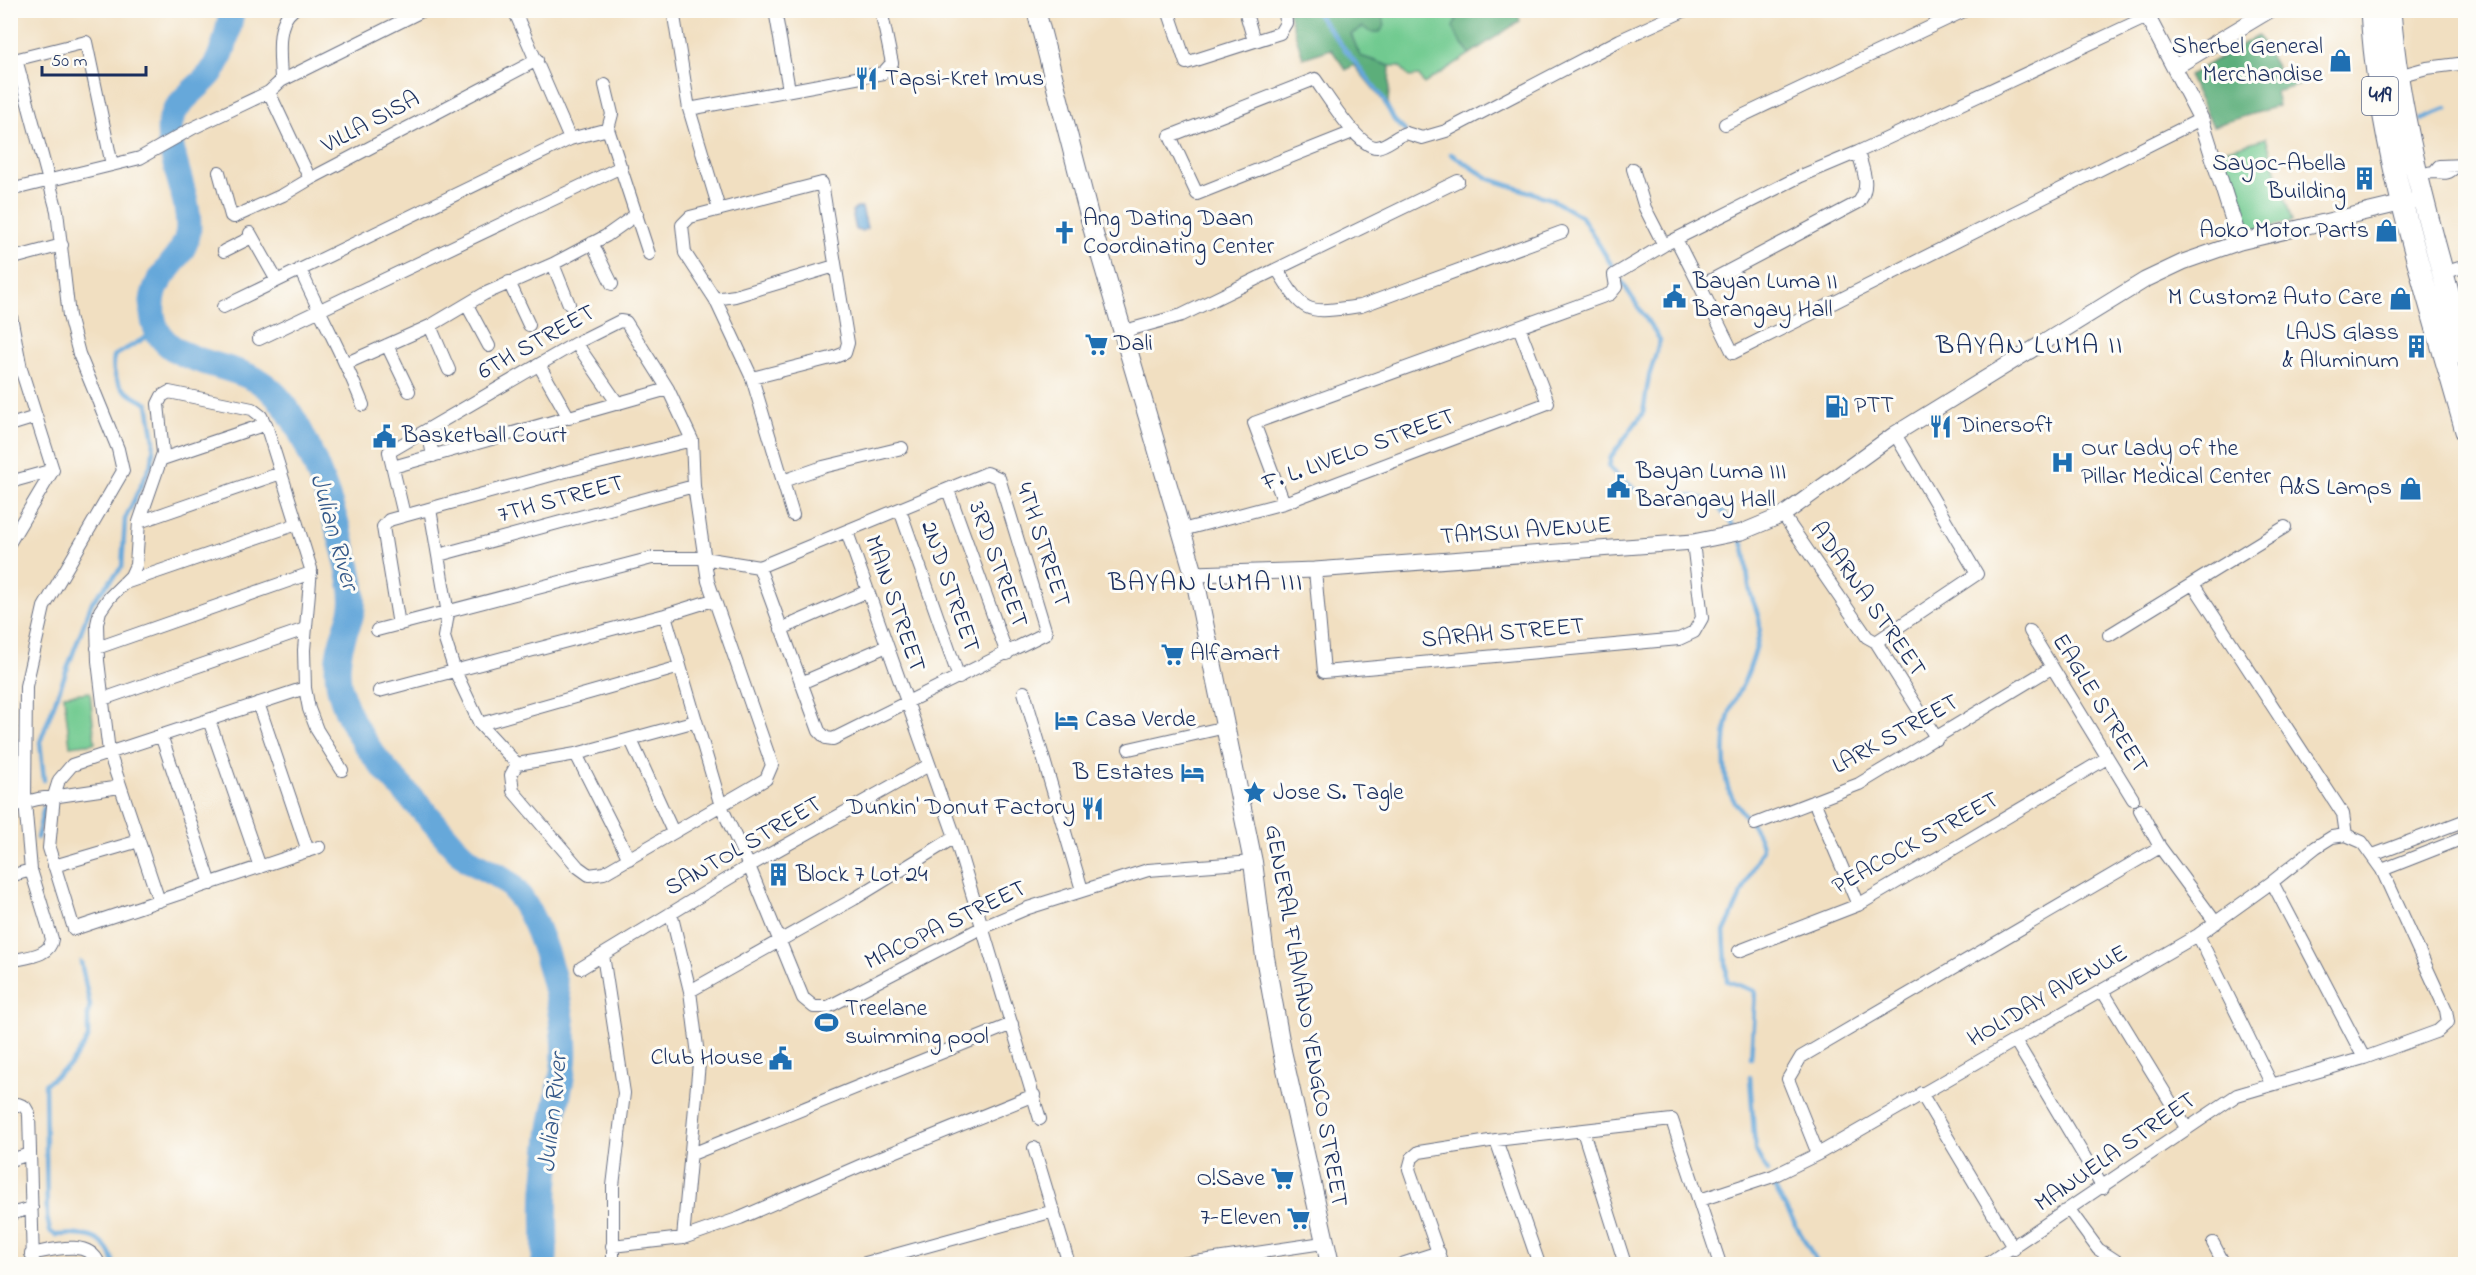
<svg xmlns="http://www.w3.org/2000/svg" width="2476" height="1275" viewBox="0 0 2476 1275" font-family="'Indie Flower',sans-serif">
  <rect width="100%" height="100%" fill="#fdfcf7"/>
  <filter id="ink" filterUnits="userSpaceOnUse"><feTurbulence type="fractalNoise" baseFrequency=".0167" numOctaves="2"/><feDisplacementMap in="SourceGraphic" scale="12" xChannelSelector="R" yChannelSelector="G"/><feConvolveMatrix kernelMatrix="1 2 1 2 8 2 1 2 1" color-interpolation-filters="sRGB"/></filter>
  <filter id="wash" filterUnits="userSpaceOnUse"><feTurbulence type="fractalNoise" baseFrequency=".008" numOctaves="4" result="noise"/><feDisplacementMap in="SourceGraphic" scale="24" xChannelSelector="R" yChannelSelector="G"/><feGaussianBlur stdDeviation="1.35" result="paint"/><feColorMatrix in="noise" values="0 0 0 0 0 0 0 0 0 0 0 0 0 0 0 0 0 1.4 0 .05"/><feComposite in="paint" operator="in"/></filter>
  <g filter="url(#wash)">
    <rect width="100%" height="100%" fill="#f1dfc1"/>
    <path fill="#71ca90" stroke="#467c77" stroke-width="1.5" d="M 1414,10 L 1454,11 L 1460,42 L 1470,54 L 1424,84 L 1419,76 L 1409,77 L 1400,66 L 1390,66 L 1360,56 L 1351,34 L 1382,16 L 1385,11 Z
      M 2266,138 L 2292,221 L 2256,231 L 2245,224 L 2221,151 Z
      M 90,692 L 95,743 L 70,746 L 64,695 Z"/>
    <path fill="#5cae7a" stroke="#3c6e6c" stroke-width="1.5" d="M 1288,11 L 1324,11 L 1327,14 L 1335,11 L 1385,11 L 1382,16 L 1385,25 L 1380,32 L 1370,32 L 1363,27 L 1351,34 L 1360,56 L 1390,66 L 1388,106 L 1386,108 L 1381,98 L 1354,65 L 1346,70 L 1331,49 L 1303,58 Z
      M 1454,11 L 1524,11 L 1518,14 L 1520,21 L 1470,54 L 1460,42 L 1453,27 L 1457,19 Z
      M 2258,35 L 2278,70 L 2297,76 L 2300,85 L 2275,92 L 2278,106 L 2213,126 L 2188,76 Z"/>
    <path fill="#66a8da" stroke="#406c9c" stroke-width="1.5" d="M 857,208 L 862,208 L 867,228 L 863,231 L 856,230 L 852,211 Z"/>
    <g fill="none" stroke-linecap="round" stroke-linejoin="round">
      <path stroke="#66a8da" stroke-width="4.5" d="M 1314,10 L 1381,95 L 1394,120 L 1405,131
        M 2421,119 L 2446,109
        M 1451,154 L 1490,179 L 1551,199 L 1582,217 L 1614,269
        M 1620,279 L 1660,340 L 1649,376 L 1643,413 L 1611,457 L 1609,467 C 1615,474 1641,495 1649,497 C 1674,503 1690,485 1719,508 C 1729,517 1736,530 1742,542 C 1748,556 1746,575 1750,591 C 1753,605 1763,619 1759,635 C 1756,650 1750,668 1744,682 C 1738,694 1730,706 1728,719 C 1724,736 1724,760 1726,778 C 1728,806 1760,823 1762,849 L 1724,932 L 1727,981 L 1755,991 L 1751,1058
        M 44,780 L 40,742 L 92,602 L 122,567 L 125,519 L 152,462 L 154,440 L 148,404 C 126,393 110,385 114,356 L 157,331
        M 37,838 L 44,808
        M 81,962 L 90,1006 L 88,1013 L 88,1039 L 70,1065 L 45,1084 L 47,1217 L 50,1231 L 55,1235 C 81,1234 106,1232 114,1264
        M 1750,1077 L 1755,1149 L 1767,1172
        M 1774,1187 L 1818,1264"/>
      <path stroke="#66a8da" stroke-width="26" d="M 232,10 C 228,31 224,55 211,73 C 200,87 179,99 172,117 C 161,144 192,197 188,232 C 184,264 146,275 153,317 C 160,365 228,361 260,382 C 274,391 286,406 294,420 C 316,458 352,557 353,601 C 353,611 350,619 346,629 C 337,653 334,675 343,700 C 359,747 396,781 429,817 C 443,832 454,848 469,860 C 483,870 501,874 512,887 C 543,921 567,1015 564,1060 C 562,1082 556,1104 552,1125 C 549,1145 548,1165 546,1184 C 543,1211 547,1238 544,1264"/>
    </g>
  </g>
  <g filter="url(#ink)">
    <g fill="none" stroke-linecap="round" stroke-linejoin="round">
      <defs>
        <path id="minor" d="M 514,10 L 570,139
          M 673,10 L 689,109 L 719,209
          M 775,10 L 789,90
          M 1168,10 L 1186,63 L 1280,33 L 1286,23 L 1285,10
          M 1245,10 L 1254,41
          M 10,61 L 86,42 L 112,165
          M 2398,76 L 2427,68 L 2466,63
          M 281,81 C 281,61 274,24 293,10
          M 605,85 L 612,114 L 608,129 L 649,254
          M 269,92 L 310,179 L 537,60
          M 689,109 L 883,73 L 892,63 L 881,10
          M 1725,124 L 1966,10
          M 1353,132 L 1197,194 L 1170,136 L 1315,79 C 1326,94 1358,148 1377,147 C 1387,146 1396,136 1406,133 L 1422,138 L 1446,131 L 1620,40 L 1686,10
          M 1858,152 C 1863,171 1871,185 1859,202 L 1700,286 L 1733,353 L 2201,119
          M 1633,169 L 1645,208 L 1664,245
          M 219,172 L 231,216 L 234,217 L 283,195 L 310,179
          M 2434,172 L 2439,166 L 2466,165
          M 2414,177 C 2420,176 2428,172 2434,172 C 2444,173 2448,175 2456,166
          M 10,190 L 140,158 L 193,128 L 269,92 L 281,81 L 424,10
          M 250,233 L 276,279
          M 1677,241 L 1700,286
          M 592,243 L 612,284
          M 224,251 L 252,237
          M 10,259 L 62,245
          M 553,264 L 569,304
          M 300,269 C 320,315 345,358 363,405
          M 1277,269 C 1306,317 1306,313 1361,306 L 1562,232
          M 2443,273 L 2466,266
          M 509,282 L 529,325
          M 715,299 L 735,296 L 835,266
          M 467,305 L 489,346
          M 223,307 L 570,139 L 608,129
          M 10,311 L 21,369 L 53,470 L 10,542
          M 430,326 L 449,370
          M 1121,332 L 1182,315 L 1458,181
          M 259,339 L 621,167
          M 576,343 L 618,404
          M 387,345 L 409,391
          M 347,363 L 430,326 L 484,294 L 553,264 L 606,236 L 637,214
          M 539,365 L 569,418
          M 752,378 L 835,357 L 845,353 L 848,343 L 822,183 L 690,217 L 682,225 L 685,253 L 715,299 L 752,378 L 793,515
          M 10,425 L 36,417
          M 428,430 L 433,456
          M 162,459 L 266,424
          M 393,467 L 668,389
          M 783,481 L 823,467 L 902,448
          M 10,482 L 53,470
          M 948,490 L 1007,654
          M 1284,503 L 1254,423 L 1610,294 L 1616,287 L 1614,275 L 1664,245 L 1801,176 L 1858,152 L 2147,17
          M 430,509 L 448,614 L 444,637 L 455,671 L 480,724 L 517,764 L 576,754 L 696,721
          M 900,510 L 959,678
          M 404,515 L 389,452 L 576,343 L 620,321 L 626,322 L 668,389 L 692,440 L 694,486 L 708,581 L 772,765 L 766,779 L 604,873 L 589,875 L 578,867 L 513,791 L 511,775 L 517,764
          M 1783,515 L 1867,637 L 1876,642 L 1937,739
          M 139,522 L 281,473
          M 1182,530 L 1284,503 L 1548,403 L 1519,327
          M 847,532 L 955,837 L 1040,1119
          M 439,555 L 694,486
          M 1315,570 L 1324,672 L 1679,639 L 1694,632 L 1702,618 L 1693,542
          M 125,583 L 297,524
          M 665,615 L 721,806 L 749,866 L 803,998 L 814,1007 L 828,1007 L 981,928 L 1028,908 L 1148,870 L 1253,862
          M 399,625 L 383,527 L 389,520 L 562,472 L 692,440
          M 781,629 L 868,591
          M 377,630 L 652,558 L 703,558 L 759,567 L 987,473 L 999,478 L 1046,633 L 833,739 L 826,738 L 819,731 L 759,567
          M 2030,631 L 2133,799
          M 2109,635 L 2285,527
          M 1876,642 L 1977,574 L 1895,434
          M 97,648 L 311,573
          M 801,683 L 887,646
          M 305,688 L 72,765 L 59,780 L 54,796 L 49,848 L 74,929 L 319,847
          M 379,691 L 665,615 L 713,600
          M 1024,692 L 1082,890
          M 103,699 L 305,629
          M 258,703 L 308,851
          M 209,720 L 260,867
          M 480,724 L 680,667
          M 161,735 L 211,884
          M 631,740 L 673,832
          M 1129,749 L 1226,727
          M 576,754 L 629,859
          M 1814,801 L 1858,905
          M 10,806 L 38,799 L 120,787
          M 2140,810 L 2160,847 L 2216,923
          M 1755,824 L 1859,784 L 2051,668
          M 2160,847 L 1801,1057 L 1788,1079 L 1818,1154 L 2198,935 L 2272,882 L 2316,847 L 2332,837 L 2346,835
          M 2373,855 L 2466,820
          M 54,866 L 139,841
          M 2382,870 L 2466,837
          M 10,876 L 31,870 L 25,802 L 26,686 L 44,607 L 123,471 L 118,449 L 79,354 L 69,316 L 57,211 L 16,59
          M 2272,882 L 2364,1058
          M 159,901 L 109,752 L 98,661 L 97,624 L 100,611 L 109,598 L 131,576 L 136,565 L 139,522 L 163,453 L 158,404 L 162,396 L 169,392 L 252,409 L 261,416 L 267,428 L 311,569 L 304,650 L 305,688 L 309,709 L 317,730 L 342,770
          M 671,913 L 690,991 L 699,1063 L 683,1238
          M 2198,935 L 2271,1083
          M 1739,951 L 1858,905 L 2107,758
          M 603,955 L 624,1093 L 613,1186 L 613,1260 L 610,1264
          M 10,961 C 25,957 50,957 52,939 L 31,870
          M 581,968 L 749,866 L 929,765
          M 2102,990 L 2187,1129
          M 690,991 L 854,899 L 955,837
          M 2015,1040 L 2103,1188
          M 1921,1093 L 2014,1249
          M 10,1106 L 18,1104 L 25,1107 L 29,1114 L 33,1264
          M 1583,1131 L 1625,1264
          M 1496,1140 L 1539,1264
          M 1034,1148 L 1069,1264
          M 692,1154 L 1012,1024
          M 10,1160 L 30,1154
          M 1700,1200 L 1773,1176 L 1818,1154
          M 2070,1211 L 2098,1249 L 2121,1264
          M 10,1214 L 32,1208
          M 2213,1243 L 2224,1264
          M 612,1246 L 683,1238 L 740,1218 L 862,1165 L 1034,1095
          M 31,1254 C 52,1250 89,1238 99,1264
          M 862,1264 L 1054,1211
          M 1182,1264 L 1323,1243
          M 1402,1264 L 1439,1252
          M 1442,1264 L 1409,1169 L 1412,1158 L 1419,1152 L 1496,1140 L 1672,1120 L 1720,1264
          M 1987,1264 L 2237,1095 L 2364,1058 L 2438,1031 L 2448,1022 L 2446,1010 L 2382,870 L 2362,842 L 2346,835 L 2343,814 L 2193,584"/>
        <path id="tertiary" d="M 2144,10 L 2201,119 L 2240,242
          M 2175,67 L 2270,10
          M 1194,574 L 1315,570 L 1693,542 L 1742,532 L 1783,515 L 1895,434 L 2145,280 L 2183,262 L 2240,242 L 2412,201"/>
        <path id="secondary" d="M 1036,10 L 1092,227 L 1194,574 L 1253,862 L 1265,957 L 1282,1051 L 1330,1264"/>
        <path id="trunk" d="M 2371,10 C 2379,154 2428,293 2466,431
          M 2390,10 C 2399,129 2435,243 2466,357"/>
      </defs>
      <use href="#minor" stroke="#666d81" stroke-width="14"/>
      <use href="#tertiary" stroke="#666d81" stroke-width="17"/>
      <use href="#secondary" stroke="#666d81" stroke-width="20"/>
      <use href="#trunk" stroke="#666d81" stroke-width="23"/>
      <use href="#minor" stroke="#fff" stroke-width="12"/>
      <use href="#tertiary" stroke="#fff" stroke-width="15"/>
      <use href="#secondary" stroke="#fff" stroke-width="18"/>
      <use href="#trunk" stroke="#fff" stroke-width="21"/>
    </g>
  </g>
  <defs>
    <symbol id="shop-bare" viewBox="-9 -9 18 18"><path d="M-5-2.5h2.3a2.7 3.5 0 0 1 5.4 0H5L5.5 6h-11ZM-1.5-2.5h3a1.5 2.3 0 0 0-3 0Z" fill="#1f6fb2" stroke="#fdfcf7" stroke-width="2.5" paint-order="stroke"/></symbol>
    <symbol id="restaurant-bare" viewBox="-9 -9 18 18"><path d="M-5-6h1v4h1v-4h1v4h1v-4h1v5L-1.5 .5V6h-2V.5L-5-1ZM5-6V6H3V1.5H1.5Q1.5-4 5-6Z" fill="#1f6fb2" stroke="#fdfcf7" stroke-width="2.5" paint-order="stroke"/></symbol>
    <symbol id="building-bare" viewBox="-9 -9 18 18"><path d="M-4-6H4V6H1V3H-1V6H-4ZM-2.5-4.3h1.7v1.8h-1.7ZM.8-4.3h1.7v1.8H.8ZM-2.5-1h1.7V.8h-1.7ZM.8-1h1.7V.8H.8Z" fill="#1f6fb2" stroke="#fdfcf7" stroke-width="2.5" paint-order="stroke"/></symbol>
    <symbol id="church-bare" viewBox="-9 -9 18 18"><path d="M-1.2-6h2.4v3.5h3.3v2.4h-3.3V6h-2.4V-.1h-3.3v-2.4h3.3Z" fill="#1f6fb2" stroke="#fdfcf7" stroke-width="2.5" paint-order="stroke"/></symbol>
    <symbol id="civic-bare" viewBox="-9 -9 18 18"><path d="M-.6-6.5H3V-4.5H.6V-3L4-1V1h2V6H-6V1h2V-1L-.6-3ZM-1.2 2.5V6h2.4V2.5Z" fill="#1f6fb2" stroke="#fdfcf7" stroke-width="2.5" paint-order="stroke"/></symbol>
    <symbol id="supermarket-bare" viewBox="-9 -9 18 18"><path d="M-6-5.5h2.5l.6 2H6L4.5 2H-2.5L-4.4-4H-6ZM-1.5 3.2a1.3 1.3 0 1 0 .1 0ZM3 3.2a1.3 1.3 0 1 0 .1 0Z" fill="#1f6fb2" stroke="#fdfcf7" stroke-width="2.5" paint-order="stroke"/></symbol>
    <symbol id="fuel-bare" viewBox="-9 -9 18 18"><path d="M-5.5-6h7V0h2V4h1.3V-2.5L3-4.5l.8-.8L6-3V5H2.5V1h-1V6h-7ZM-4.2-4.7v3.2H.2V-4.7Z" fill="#1f6fb2" stroke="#fdfcf7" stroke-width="2.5" paint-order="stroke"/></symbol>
    <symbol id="hospital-bare" viewBox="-9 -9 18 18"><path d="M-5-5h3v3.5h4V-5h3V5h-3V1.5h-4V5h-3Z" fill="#1f6fb2" stroke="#fdfcf7" stroke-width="2.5" paint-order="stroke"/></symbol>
    <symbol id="hotel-bare" viewBox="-9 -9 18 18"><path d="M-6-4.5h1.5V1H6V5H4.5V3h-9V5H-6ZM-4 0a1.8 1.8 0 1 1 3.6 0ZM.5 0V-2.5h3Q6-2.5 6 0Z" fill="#1f6fb2" stroke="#fdfcf7" stroke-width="2.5" paint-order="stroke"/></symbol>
    <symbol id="sight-bare" viewBox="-9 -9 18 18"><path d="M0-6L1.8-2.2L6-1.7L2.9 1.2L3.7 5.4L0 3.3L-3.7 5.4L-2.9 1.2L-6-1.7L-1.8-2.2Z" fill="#1f6fb2" stroke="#fdfcf7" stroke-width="2.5" paint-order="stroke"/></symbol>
    <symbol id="stadium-bare" viewBox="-9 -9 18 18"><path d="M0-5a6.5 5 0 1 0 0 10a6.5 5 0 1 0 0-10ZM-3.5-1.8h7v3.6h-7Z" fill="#1f6fb2" stroke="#fdfcf7" stroke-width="2.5" paint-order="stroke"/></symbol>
  </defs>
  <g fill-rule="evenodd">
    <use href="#shop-bare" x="2324" y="44" width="33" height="33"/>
    <use href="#restaurant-bare" x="850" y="62" width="33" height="33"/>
    <use href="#building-bare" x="2348" y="162" width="33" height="33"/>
    <use href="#shop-bare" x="2370" y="214" width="33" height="33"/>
    <use href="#church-bare" x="1048" y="216" width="33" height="33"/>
    <use href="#civic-bare" x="1658" y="280" width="33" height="33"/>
    <use href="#shop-bare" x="2384" y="282" width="33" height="33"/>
    <use href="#supermarket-bare" x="1080" y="328" width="33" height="33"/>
    <use href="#building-bare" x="2400" y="330" width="33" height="33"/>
    <use href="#fuel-bare" x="1820" y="390" width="33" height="33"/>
    <use href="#restaurant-bare" x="1924" y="410" width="33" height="33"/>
    <use href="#civic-bare" x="368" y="420" width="33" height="33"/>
    <use href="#hospital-bare" x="2046" y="446" width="33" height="33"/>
    <use href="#civic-bare" x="1602" y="470" width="33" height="33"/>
    <use href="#shop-bare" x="2394" y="472" width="33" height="33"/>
    <use href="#supermarket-bare" x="1156" y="638" width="33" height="33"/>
    <use href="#hotel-bare" x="1050" y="704" width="33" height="33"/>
    <use href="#hotel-bare" x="1176" y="756" width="33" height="33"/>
    <use href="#sight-bare" x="1238" y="776" width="33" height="33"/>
    <use href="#restaurant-bare" x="1076" y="792" width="33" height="33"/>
    <use href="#building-bare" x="762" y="858" width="33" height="33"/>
    <use href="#stadium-bare" x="810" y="1006" width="33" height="33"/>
    <use href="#civic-bare" x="764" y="1042" width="33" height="33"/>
    <use href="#supermarket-bare" x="1266" y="1162" width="33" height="33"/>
    <use href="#supermarket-bare" x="1282" y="1202" width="33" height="33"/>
  </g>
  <g text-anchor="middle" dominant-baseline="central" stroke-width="6" stroke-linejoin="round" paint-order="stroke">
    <rect fill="#fdfcf7" stroke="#5f6c8c" stroke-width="1.5" x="2362" y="77" width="36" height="38" rx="4.5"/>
    <g font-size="22" font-weight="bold" fill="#1b2f5e">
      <text x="2380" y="96">419</text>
    </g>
    <g font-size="24" fill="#1b2f5e" stroke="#fdfcf7" text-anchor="start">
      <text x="2323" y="47" text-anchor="end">Sherbel General<tspan x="2323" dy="28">Merchandise</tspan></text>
      <text x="885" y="79">Tapsi-Kret Imus</text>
      <text x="2346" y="164" text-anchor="end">Sayoc-Abella<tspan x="2346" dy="28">Building</tspan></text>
      <text x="1083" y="219">Ang Dating Daan<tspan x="1083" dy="28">Coordinating Center</tspan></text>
      <text x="2369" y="231" text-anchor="end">Aoko Motor Parts</text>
      <text x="1693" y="282">Bayan Luma II<tspan x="1693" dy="28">Barangay Hall</tspan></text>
      <text x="2382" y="298" text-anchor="end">M Customz Auto Care</text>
      <text x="2399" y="333" text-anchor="end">LAJS Glass<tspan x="2399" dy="28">&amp; Aluminum</tspan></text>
      <text x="1114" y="344">Dali</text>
      <text x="1854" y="406">PTT</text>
      <text x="1958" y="426">Dinersoft</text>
      <text x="402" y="436">Basketball Court</text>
      <text x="2081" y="449">Our Lady of the<tspan x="2081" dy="28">Pillar Medical Center</tspan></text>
      <text x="1636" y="472">Bayan Luma III<tspan x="1636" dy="28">Barangay Hall</tspan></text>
      <text x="2392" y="488" text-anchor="end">A&amp;S Lamps</text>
      <text x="1190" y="654">Alfamart</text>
      <text x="1085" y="720">Casa Verde</text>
      <text x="1174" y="773" text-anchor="end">B Estates</text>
      <text x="1273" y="793">Jose S. Tagle</text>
      <text x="1075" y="808" text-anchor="end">Dunkin' Donut Factory</text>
      <text x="796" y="875">Block 7 Lot 24</text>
      <text x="845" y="1009">Treelane<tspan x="845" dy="28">swimming pool</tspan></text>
      <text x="763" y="1058" text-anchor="end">Club House</text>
      <text x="1265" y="1179" text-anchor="end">O!Save</text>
      <text x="1281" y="1218" text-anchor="end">7-Eleven</text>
    </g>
    <g font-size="24" fill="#1b2f5e" stroke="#fdfcf7">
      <text transform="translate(371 123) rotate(-28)">VILLA SISA</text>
      <text transform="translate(537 343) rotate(-29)">6TH STREET</text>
      <text transform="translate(1359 451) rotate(-20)">F. L. LIVELO STREET</text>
      <text transform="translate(561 500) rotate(-15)">7TH STREET</text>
      <text transform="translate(1526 532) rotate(-4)">TAMSUI AVENUE</text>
      <text transform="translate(1042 545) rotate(72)">4TH STREET</text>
      <text transform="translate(997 565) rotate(70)">3RD STREET</text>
      <text transform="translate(949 587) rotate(71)">2ND STREET</text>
      <text transform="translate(1867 600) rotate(55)">ADARNA STREET</text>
      <text transform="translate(894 604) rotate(71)">MAIN STREET</text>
      <text transform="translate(1503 634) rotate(-5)">SARAH STREET</text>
      <text transform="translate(2099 704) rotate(58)">EAGLE STREET</text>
      <text transform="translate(1896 735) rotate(-29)">LARK STREET</text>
      <text transform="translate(1916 844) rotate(-29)">PEACOCK STREET</text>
      <text transform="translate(744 847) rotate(-30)">SANTOL STREET</text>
      <text transform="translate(946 926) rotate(-26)">MACOPA STREET</text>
      <text transform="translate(2048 997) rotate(-30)">HOLIDAY AVENUE</text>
      <text transform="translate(1305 1016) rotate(80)">GENERAL FLAVIANO YENGCO STREET</text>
      <text transform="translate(2116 1153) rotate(-35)">MANUELA STREET</text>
    </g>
    <g font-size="26" font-style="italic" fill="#355989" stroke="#fdfcf7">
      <text transform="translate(333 532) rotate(74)">Julian River</text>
      <text transform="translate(554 1113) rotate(-84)">Julian River</text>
    </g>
    <g font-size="27" letter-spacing="1.5" fill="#1b2f5e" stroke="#fdfcf7">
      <text x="2030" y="346">BAYAN LUMA II</text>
      <text x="1206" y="583">BAYAN LUMA III</text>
    </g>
  </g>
  <rect width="2476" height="1275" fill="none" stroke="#fdfcf7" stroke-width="36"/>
  <path d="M42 66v9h104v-9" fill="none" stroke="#1b2f5e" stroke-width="3"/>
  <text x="51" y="66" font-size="18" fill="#1b2f5e" stroke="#fdfcf7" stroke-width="4.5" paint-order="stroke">50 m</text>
</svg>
